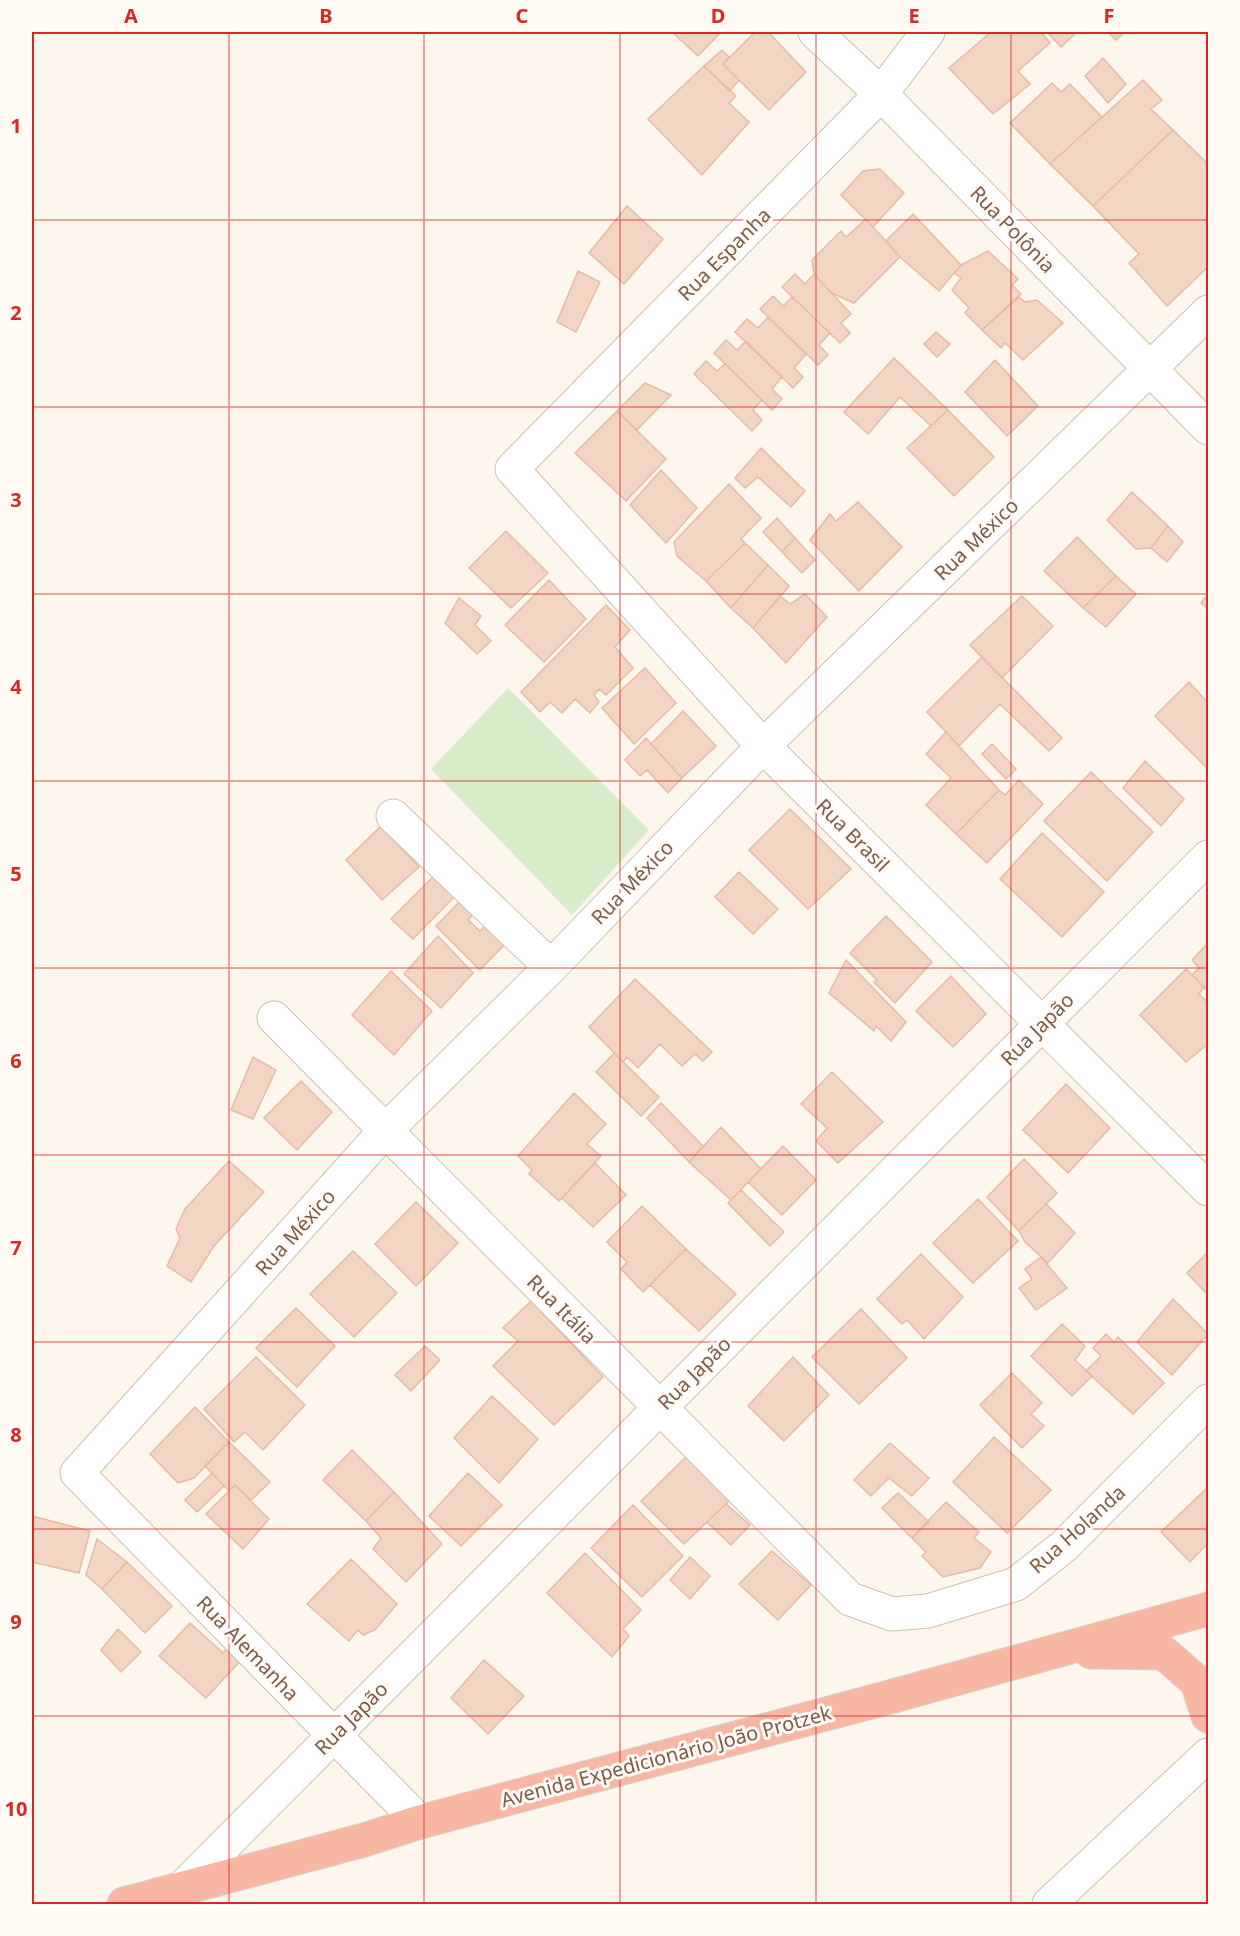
<svg xmlns="http://www.w3.org/2000/svg" width="1240" height="1936" viewBox="0 0 1240 1936" font-family="'Noto Sans',sans-serif">
  <rect width="100%" height="100%" fill="#fdf6ec"/>
  <path fill="#d8ecc9" d="M 508,688 L 649,830 L 572,915 L 431,769 Z"/>
  <path fill="#f3d5c3" stroke="#e6bba3" stroke-width="1.5" d="M 672,32 L 721,32 L 698,56 Z
    M 755,32 L 768,32 L 806,72 L 769,110 L 723,64 Z
    M 991,32 L 1041,32 L 1050,43 L 1018,71 L 1030,84 L 993,114 L 949,68 Z
    M 1047,32 L 1077,32 L 1061,47 Z
    M 1108,32 L 1125,32 L 1116,40 Z
    M 722,50 L 729,57 L 723,64 L 739,80 L 730,91 L 704,66 Z
    M 1103,58 L 1126,84 L 1108,103 L 1085,76 Z
    M 704,66 L 736,96 L 729,103 L 749,122 L 702,175 L 648,119 Z
    M 1143,80 L 1162,100 L 1151,109 L 1173,130 L 1093,206 L 1050,164 Z
    M 1052,83 L 1061,92 L 1070,84 L 1102,117 L 1050,164 L 1010,123 Z
    M 1173,130 L 1208,164 L 1208,267 L 1167,306 L 1129,263 L 1139,254 L 1093,206 Z
    M 880,169 L 904,193 L 873,227 L 841,195 L 863,171 Z
    M 627,206 L 663,239 L 624,284 L 589,253 Z
    M 913,214 L 961,265 L 939,291 L 900,257 L 886,241 Z
    M 866,219 L 900,257 L 854,303 L 831,293 L 814,274 L 812,260 L 841,231 L 846,237 Z
    M 988,251 L 1018,279 L 1012,285 L 1021,294 L 982,330 L 965,313 L 969,308 L 952,290 L 961,278 L 954,273 L 961,265 Z
    M 578,271 L 600,282 L 576,332 L 557,322 Z
    M 795,274 L 805,284 L 814,274 L 851,314 L 841,323 L 850,333 L 840,343 L 782,287 Z
    M 773,296 L 783,306 L 792,297 L 830,333 L 819,345 L 828,355 L 818,365 L 760,309 Z
    M 1019,297 L 1025,302 L 1037,300 L 1063,323 L 1023,360 L 1005,343 L 1001,348 L 982,330 Z
    M 768,317 L 806,354 L 794,368 L 803,377 L 793,388 L 735,332 L 747,319 L 758,328 Z
    M 936,332 L 950,344 L 937,357 L 924,344 Z
    M 726,340 L 737,350 L 746,341 L 782,377 L 772,389 L 782,399 L 772,410 L 714,353 Z
    M 894,358 L 948,410 L 931,426 L 900,397 L 868,434 L 844,412 Z
    M 995,360 L 1038,406 L 1007,436 L 965,392 Z
    M 706,361 L 717,371 L 725,364 L 762,400 L 753,410 L 762,420 L 752,431 L 694,374 Z
    M 645,383 L 671,395 L 637,430 L 617,411 Z
    M 948,410 L 994,457 L 954,496 L 907,448 Z
    M 617,411 L 666,459 L 626,501 L 575,453 Z
    M 761,448 L 805,491 L 791,507 L 758,477 L 745,488 L 735,478 Z
    M 661,470 L 697,508 L 666,543 L 630,505 Z
    M 729,484 L 761,518 L 741,539 L 745,543 L 706,581 L 677,556 L 674,542 Z
    M 1132,492 L 1168,526 L 1151,548 L 1136,549 L 1107,520 Z
    M 858,502 L 902,547 L 859,591 L 810,540 L 830,514 L 836,521 Z
    M 777,518 L 795,538 L 782,552 L 763,532 Z
    M 1168,526 L 1183,542 L 1167,562 L 1151,548 Z
    M 506,531 L 548,573 L 511,608 L 469,568 Z
    M 1077,537 L 1116,576 L 1083,608 L 1044,571 Z
    M 795,538 L 815,560 L 802,573 L 782,552 Z
    M 745,543 L 768,565 L 731,608 L 706,581 Z
    M 768,565 L 789,586 L 753,628 L 731,608 Z
    M 1116,576 L 1136,594 L 1106,627 L 1083,608 Z
    M 549,580 L 586,619 L 544,662 L 505,625 Z
    M 805,594 L 827,617 L 786,663 L 753,628 L 780,596 L 790,604 Z
    M 1208,594 L 1208,609 L 1201,603 Z
    M 1022,596 L 1053,626 L 1002,678 L 970,645 Z
    M 459,598 L 481,616 L 475,625 L 491,641 L 477,654 L 445,623 Z
    M 606,605 L 630,630 L 615,647 L 633,668 L 606,695 L 599,689 L 594,695 L 599,702 L 590,713 L 575,699 L 562,713 L 550,702 L 540,712 L 521,692 Z
    M 982,657 L 1062,738 L 1049,751 L 1000,704 L 959,746 L 927,712 Z
    M 645,668 L 676,703 L 634,744 L 602,708 Z
    M 1189,682 L 1208,703 L 1208,769 L 1155,716 Z
    M 683,711 L 716,746 L 682,778 L 651,744 Z
    M 946,732 L 999,790 L 956,834 L 926,805 L 951,778 L 926,754 Z
    M 646,738 L 682,778 L 668,793 L 647,770 L 640,776 L 625,760 Z
    M 992,744 L 1016,769 L 1006,779 L 982,754 Z
    M 1145,761 L 1184,799 L 1161,826 L 1123,788 Z
    M 1091,772 L 1153,832 L 1107,881 L 1044,821 Z
    M 1019,780 L 1043,804 L 987,863 L 956,834 L 999,790 L 1005,795 Z
    M 790,809 L 851,869 L 808,909 L 749,850 Z
    M 381,826 L 419,867 L 382,900 L 346,860 Z
    M 1042,833 L 1104,892 L 1062,937 L 1000,879 Z
    M 739,872 L 778,909 L 753,934 L 715,897 Z
    M 435,875 L 456,895 L 413,939 L 391,919 Z
    M 461,900 L 474,913 L 468,920 L 480,931 L 485,926 L 504,945 L 480,970 L 436,926 Z
    M 886,916 L 932,962 L 895,1003 L 874,982 L 877,980 L 850,953 Z
    M 438,936 L 473,973 L 441,1008 L 404,974 Z
    M 1208,943 L 1208,991 L 1192,975 L 1199,968 L 1192,960 Z
    M 846,960 L 906,1022 L 891,1041 L 876,1026 L 874,1031 L 829,993 Z
    M 1186,969 L 1204,987 L 1199,994 L 1208,1003 L 1208,1044 L 1186,1062 L 1140,1015 Z
    M 391,971 L 432,1011 L 394,1055 L 352,1015 Z
    M 951,976 L 986,1014 L 953,1047 L 916,1011 Z
    M 635,979 L 712,1052 L 703,1061 L 695,1054 L 682,1066 L 660,1044 L 638,1068 L 627,1057 L 623,1062 L 589,1027 Z
    M 614,1053 L 659,1097 L 641,1116 L 596,1072 Z
    M 253,1057 L 276,1070 L 253,1119 L 231,1110 Z
    M 832,1072 L 883,1122 L 838,1163 L 816,1141 L 827,1128 L 801,1104 Z
    M 301,1081 L 332,1112 L 297,1150 L 264,1118 Z
    M 1066,1084 L 1110,1128 L 1068,1173 L 1023,1130 Z
    M 574,1093 L 606,1124 L 587,1144 L 601,1156 L 559,1201 L 529,1174 L 532,1170 L 518,1156 Z
    M 661,1103 L 703,1146 L 689,1162 L 647,1118 Z
    M 721,1127 L 761,1169 L 731,1200 L 689,1162 Z
    M 783,1146 L 816,1180 L 782,1215 L 748,1182 Z
    M 1024,1159 L 1057,1193 L 1019,1231 L 987,1197 Z
    M 229,1161 L 264,1192 L 214,1246 L 191,1282 L 167,1266 L 180,1238 L 176,1229 L 185,1209 Z
    M 595,1163 L 626,1195 L 593,1227 L 562,1198 Z
    M 741,1190 L 784,1232 L 770,1246 L 728,1203 Z
    M 978,1199 L 1018,1241 L 973,1283 L 933,1243 Z
    M 416,1202 L 458,1243 L 416,1286 L 375,1244 Z
    M 1046,1204 L 1075,1233 L 1048,1263 L 1025,1242 L 1019,1231 Z
    M 642,1206 L 686,1249 L 643,1292 L 621,1269 L 627,1262 L 607,1242 Z
    M 686,1249 L 736,1294 L 699,1331 L 650,1285 Z
    M 353,1251 L 397,1293 L 354,1337 L 310,1294 Z
    M 1208,1252 L 1208,1295 L 1187,1273 Z
    M 921,1254 L 963,1297 L 924,1339 L 907,1320 L 902,1324 L 877,1299 Z
    M 1041,1257 L 1067,1288 L 1036,1310 L 1019,1288 L 1032,1279 L 1025,1269 Z
    M 1173,1299 L 1208,1334 L 1172,1375 L 1137,1342 Z
    M 531,1301 L 603,1377 L 554,1425 L 493,1366 L 518,1341 L 503,1328 Z
    M 296,1308 L 335,1346 L 297,1387 L 256,1348 Z
    M 861,1309 L 907,1358 L 859,1404 L 812,1357 Z
    M 1062,1324 L 1085,1346 L 1075,1360 L 1092,1376 L 1072,1396 L 1031,1356 Z
    M 1106,1334 L 1114,1342 L 1118,1337 L 1164,1383 L 1133,1414 L 1086,1371 L 1101,1356 L 1093,1348 Z
    M 425,1346 L 440,1360 L 411,1391 L 395,1375 Z
    M 256,1357 L 305,1405 L 263,1450 L 245,1432 L 234,1442 L 204,1409 Z
    M 793,1357 L 829,1395 L 784,1441 L 748,1406 Z
    M 1012,1373 L 1042,1403 L 1031,1414 L 1044,1426 L 1022,1448 L 980,1405 Z
    M 492,1396 L 538,1439 L 499,1483 L 454,1438 Z
    M 195,1407 L 229,1442 L 194,1478 L 178,1483 L 150,1454 Z
    M 994,1437 L 1051,1490 L 1007,1533 L 953,1482 Z
    M 229,1442 L 270,1482 L 251,1500 L 235,1485 L 229,1491 L 205,1466 Z
    M 890,1443 L 929,1478 L 912,1496 L 889,1478 L 871,1496 L 854,1480 Z
    M 352,1450 L 394,1492 L 366,1521 L 323,1480 Z
    M 686,1457 L 730,1500 L 684,1544 L 641,1501 Z
    M 212,1473 L 224,1486 L 197,1512 L 185,1500 Z
    M 468,1473 L 502,1505 L 461,1546 L 429,1516 Z
    M 235,1485 L 269,1519 L 243,1549 L 206,1514 Z
    M 1206,1489 L 1208,1492 L 1208,1543 L 1190,1562 L 1161,1532 Z
    M 394,1492 L 442,1544 L 406,1582 L 373,1549 L 381,1538 L 366,1521 Z
    M 898,1493 L 929,1522 L 912,1538 L 882,1508 Z
    M 946,1502 L 979,1532 L 974,1538 L 991,1552 L 980,1568 L 943,1577 L 922,1556 L 926,1552 L 912,1538 Z
    M 726,1504 L 750,1525 L 731,1545 L 707,1522 Z
    M 633,1505 L 683,1556 L 642,1597 L 591,1548 Z
    M 32,1516 L 90,1531 L 79,1573 L 32,1562 Z
    M 97,1539 L 127,1562 L 102,1589 L 86,1575 Z
    M 772,1551 L 811,1585 L 778,1620 L 739,1584 Z
    M 585,1553 L 641,1610 L 623,1629 L 629,1636 L 612,1657 L 547,1593 Z
    M 690,1557 L 710,1576 L 690,1599 L 670,1580 Z
    M 351,1559 L 397,1604 L 375,1630 L 363,1635 L 358,1630 L 349,1641 L 307,1604 Z
    M 127,1562 L 172,1606 L 145,1633 L 102,1589 Z
    M 190,1623 L 223,1653 L 230,1646 L 242,1659 L 206,1698 L 159,1656 Z
    M 118,1629 L 141,1652 L 121,1672 L 101,1650 Z
    M 484,1660 L 524,1696 L 488,1734 L 451,1698 Z"/>
  <g fill="none" stroke-linecap="round" stroke-linejoin="round">
    <defs>
      <path id="minor" d="M 815,32 L 881,94 L 1208,428
        M 928,32 L 881,94 L 512,469 L 763,746 L 1208,1189
        M 393,816 L 551,967
        M 274,1018 L 850,1599 L 892,1614 L 928,1611 L 1016,1584 L 1064,1546 L 1208,1401
        M 420,1822 L 334,1735 L 77,1473 L 385,1131 L 551,967 L 763,746 L 1208,312
        M 180,1890 L 1208,857
        M 1049,1904 L 1208,1755"/>
      <path id="highway" d="M 1091,1652 L 1164,1653 L 1197,1682 L 1208,1716
        M 124,1904 L 364,1840 L 420,1822 L 886,1698 L 1208,1609"/>
    </defs>
    <use href="#minor" stroke="#d1beb0" stroke-width="35"/>
    <use href="#highway" stroke="#dad1cd" stroke-width="35"/>
    <use href="#minor" stroke="#fff" stroke-width="33"/>
    <use href="#highway" stroke="#f7b7a3" stroke-width="33"/>
  </g>
  <path fill="none" stroke="#d62828" stroke-width="1.5" stroke-opacity="0.55" d="M 229,32 L 229,1904M 424,32 L 424,1904M 620,32 L 620,1904M 816,32 L 816,1904M 1011,32 L 1011,1904M 32,220 L 1208,220M 32,407 L 1208,407M 32,594 L 1208,594M 32,781 L 1208,781M 32,968 L 1208,968M 32,1155 L 1208,1155M 32,1342 L 1208,1342M 32,1529 L 1208,1529M 32,1716 L 1208,1716"/>
  <g text-anchor="middle" dominant-baseline="central" stroke-width="6" stroke-linejoin="round" paint-order="stroke">
    <g font-size="20" fill="#7a5c4d" stroke="#fffaf3">
      <text transform="translate(1013 229) rotate(46)">Rua Polônia</text>
      <text transform="translate(724 254) rotate(-45)">Rua Espanha</text>
      <text transform="translate(976 539) rotate(-44)">Rua México</text>
      <text transform="translate(853 835) rotate(45)">Rua Brasil</text>
      <text transform="translate(632 882) rotate(-46)">Rua México</text>
      <text transform="translate(1037 1029) rotate(-45)">Rua Japão</text>
      <text transform="translate(295 1232) rotate(-48)">Rua México</text>
      <text transform="translate(562 1309) rotate(45)">Rua Itália</text>
      <text transform="translate(694 1373) rotate(-45)">Rua Japão</text>
      <text transform="translate(1077 1529) rotate(-42)">Rua Holanda</text>
      <text transform="translate(248 1648) rotate(46)">Rua Alemanha</text>
      <text transform="translate(351 1718) rotate(-45)">Rua Japão</text>
      <text transform="translate(666 1756) rotate(-15)">Avenida Expedicionário João Protzek</text>
    </g>
  </g>
  <rect width="1240" height="1936" fill="none" stroke="#fffaf3" stroke-width="66"/>
  <rect x="33" y="33" width="1174" height="1870" fill="none" stroke="#d62828" stroke-width="2"/>
  <g font-size="20" text-anchor="middle" font-weight="bold" fill="#d62828">
    <text x="131" y="23">A</text>
    <text x="326" y="23">B</text>
    <text x="522" y="23">C</text>
    <text x="718" y="23">D</text>
    <text x="914" y="23">E</text>
    <text x="1109" y="23">F</text>
    <text x="16" y="133">1</text>
    <text x="16" y="320">2</text>
    <text x="16" y="507">3</text>
    <text x="16" y="694">4</text>
    <text x="16" y="881">5</text>
    <text x="16" y="1068">6</text>
    <text x="16" y="1255">7</text>
    <text x="16" y="1442">8</text>
    <text x="16" y="1629">9</text>
    <text x="16" y="1816">10</text>
  </g>
</svg>
